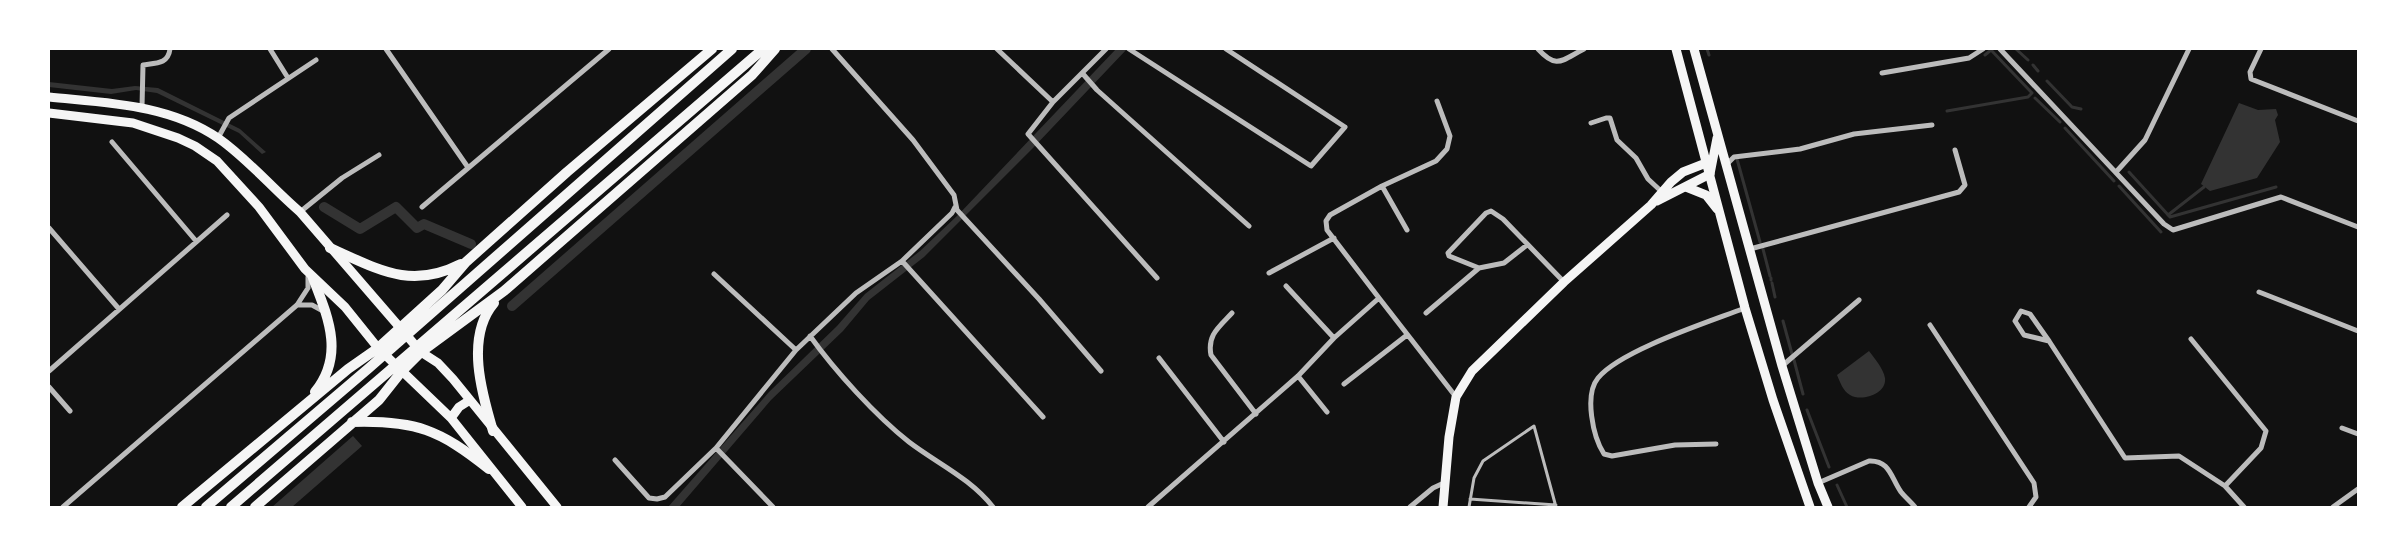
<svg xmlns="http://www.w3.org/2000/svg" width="2407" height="556" viewBox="0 0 2407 556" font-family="'Crimson Pro',serif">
  <rect width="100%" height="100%" fill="#111"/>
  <path fill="#333" d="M 1116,49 L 1127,49 L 1032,149 L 924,257 L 869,300 L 843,331 L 771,400 L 679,507 L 668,507 L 769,392 L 837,326 L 865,294 L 920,251 L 959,214 Z
    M 49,82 L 112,89 L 135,86 L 158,88 L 240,129 L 266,152 L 262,154 L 239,133 L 157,93 L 136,90 L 111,94 L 49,87 Z
    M 2239,103 L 2258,110 L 2276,109 L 2278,115 L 2275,120 L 2280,142 L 2257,178 L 2210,191 L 2201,184 Z
    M 1869,351 C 1875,359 1883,368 1885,378 C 1887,394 1862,402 1850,395 C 1843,391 1840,382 1837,375 Z
    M 353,436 L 362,446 L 292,507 L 272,507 Z"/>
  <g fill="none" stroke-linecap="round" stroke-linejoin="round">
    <path stroke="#333" stroke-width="3" d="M 1707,49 L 1709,55
      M 2016,49 L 2028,60
      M 2033,65 L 2038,71
      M 2047,81 L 2072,107 L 2081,109
      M 2035,98 L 2060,122
      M 1947,111 L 2028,97 L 2032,93 L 1991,50 L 1985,55
      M 2065,128 L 2114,181
      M 1737,159 L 1760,242
      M 2129,172 L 2170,217 L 2276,187
      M 2119,186 L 2161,232
      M 2168,215 L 2204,187
      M 1763,249 L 1770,276
      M 1771,278 L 1771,280
      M 1772,283 L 1775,297
      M 1783,321 L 1792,354
      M 1794,360 L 1803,394
      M 1807,410 L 1829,467
      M 1837,485 L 1847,507"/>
    <path stroke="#333" stroke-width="10" d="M 324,207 L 360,229 L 396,207 L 417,228 L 424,224 L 471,244
      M 512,306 L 806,49"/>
    <path stroke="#bcbcbc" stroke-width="3" d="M 1470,499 L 1556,505
      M 1469,507 L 1474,478 L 1483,461 L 1534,426 L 1556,507"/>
    <path stroke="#bcbcbc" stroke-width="5" d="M 270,49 L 288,78
      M 386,49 L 467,166
      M 832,49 L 913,140 L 954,195 L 957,210 L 1039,299 L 1101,371
      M 997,49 L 1053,102 L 1106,49
      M 1129,49 L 1311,166 L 1345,127 L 1226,49
      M 1538,49 C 1557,70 1562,60 1584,49
      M 2000,49 L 2164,224 L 2173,230 L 2281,197 L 2358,227
      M 2261,49 L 2250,72 L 2251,79 L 2358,121
      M 1882,73 L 1969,58 L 1983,49
      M 1083,74 L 1097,90 L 1249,226
      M 1053,102 L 1028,134 L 1157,278
      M 142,107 L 143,65 C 157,63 168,64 170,49
      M 1591,123 L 1606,118 L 1610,118 L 1617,140 L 1636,158 L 1648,179 L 1662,192
      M 218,138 L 229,118 L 316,60
      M 112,142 L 196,241
      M 1727,164 L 1734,157 L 1800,149 L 1854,134 L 1932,125
      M 2117,171 L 2145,140 L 2189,49
      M 1382,186 L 1407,230
      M 422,207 L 609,49
      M 300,212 L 342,178 L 379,155
      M 49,228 L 119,309
      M 1750,249 L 1959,192 L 1965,185 L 1955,150
      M 902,261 L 1043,417
      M 1479,268 L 1449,256 L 1448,253 L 1486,213 L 1491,211 L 1503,219 L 1564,282
      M 1269,273 L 1334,238
      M 714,274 L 796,350 L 856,293 L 902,261 L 952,213 L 955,207
      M 1286,286 L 1334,338
      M 2259,292 L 2358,331
      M 1379,298 L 1327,230 L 1326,221 L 1330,215 L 1382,186 L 1436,161 L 1447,149 L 1450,136 L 1437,101
      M 297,305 L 312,305 L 323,311
      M 2021,311 L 2030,314 L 2049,341 L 2024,335 L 2015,321 Z
      M 1232,313 C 1219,327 1207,335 1211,355 L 1256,414
      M 1426,313 L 1479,268 L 1504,263 L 1527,245
      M 1930,325 L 2034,483 L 2036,497 L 2029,507
      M 810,336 C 835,371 876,416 909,442 C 938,464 970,478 993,507
      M 2191,339 L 2266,431 L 2261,448 L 2225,486
      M 2049,341 L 2125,458 L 2179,456 L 2225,486 L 2244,507
      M 1159,358 L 1224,442
      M 1782,366 L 1859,300
      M 49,371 L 227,215
      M 1298,376 L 1327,412
      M 1344,384 L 1407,335
      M 49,387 L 70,411
      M 2342,428 L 2358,434
      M 1716,444 L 1675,445 L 1612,456 L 1604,454 C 1593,437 1584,395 1598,378 C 1621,350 1709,322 1745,308
      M 716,448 L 773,507
      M 615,460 L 649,498 L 657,499 L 665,497 L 716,448 L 796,350
      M 1818,483 L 1869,461 C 1890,460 1891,478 1901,492 C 1905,497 1911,502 1915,507
      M 63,507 L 297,305 L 308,288 L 308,277
      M 1148,507 L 1298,376 L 1334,338 L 1379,298 L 1456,397
      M 1410,507 L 1433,488 L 1446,482
      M 2333,507 L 2358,489"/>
    <path stroke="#f5f5f5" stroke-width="9" d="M 1657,201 L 1710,174
      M 1443,507 L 1449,437 L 1456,397 L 1472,371 L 1564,282 L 1651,205 L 1671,182 L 1683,172 L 1706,163"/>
    <path stroke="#f5f5f5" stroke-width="9" d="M 1676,49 L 1745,308 L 1773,400 L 1810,507
      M 1694,49 L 1782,366 L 1818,483 L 1828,507
      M 49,97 C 107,103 168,104 218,138 C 248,159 272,188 300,212 L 421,352 L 438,363 L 453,379 L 557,507
      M 49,113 L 133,123 L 178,138 L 195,146 L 217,161 L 259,207 L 305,269 L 345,307 L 378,348 L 451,418 L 522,507
      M 1710,174 L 1717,138
      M 1686,187 L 1706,195 L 1717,209
      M 451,418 L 459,407 L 470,400"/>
    <path stroke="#f5f5f5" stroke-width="10" d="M 330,248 C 378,269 410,290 461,264
      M 313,278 C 328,317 345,355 315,392
      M 352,422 C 416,420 440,430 489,469
      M 493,431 C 482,394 465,337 494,303
      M 182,507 L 348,369 L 378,348 L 442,290 L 466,262 L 567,172 L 712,49
      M 206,507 L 369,368 L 732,49
      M 231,507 L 763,49
      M 255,507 L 379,400 L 402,371 L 421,352 L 504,291 L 752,75 L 775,49"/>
  </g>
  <rect width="2407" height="556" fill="none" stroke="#ffffff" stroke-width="100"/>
</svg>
